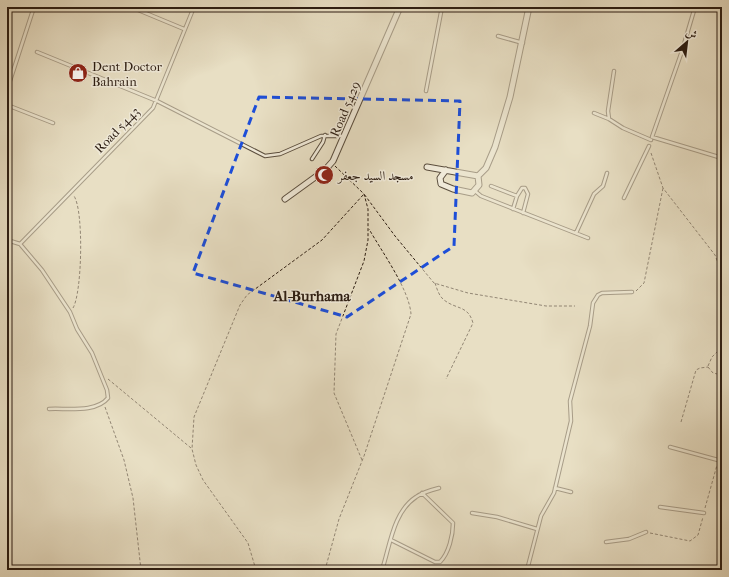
<svg xmlns="http://www.w3.org/2000/svg" width="729" height="577" viewBox="0 0 729 577" font-family="'IM FELL French Canon',Amiri,serif">
  <rect width="100%" height="100%" fill="#e8dfc4"/>
  <filter id="stains"><feTurbulence type="fractalNoise" baseFrequency=".005" numOctaves="4"/><feColorMatrix values="0 0 0 0 .2 0 0 0 0 .09 0 0 0 0 .02 0 0 0 .5 -.17"/></filter>
  <radialGradient id="worn" r=".72"><stop offset=".6" stop-color="#630" stop-opacity="0"/><stop offset="1" stop-color="#630" stop-opacity=".3"/></radialGradient>
  <g fill="none" stroke-linecap="round" stroke-linejoin="round">
    <defs>
      <path id="lane" d="M 131,7 L 184,29
        M 695,7 L 682,51 L 652,137 L 722,158
        M 498,36 L 523,43
        M 37,52 L 157,101 L 265,156 L 280,154 L 321,136 L 344,136
        M 614,71 L 608,111 L 609,119 L 623,128 L 651,140
        M 7,90 L 34,7
        M 426,91 L 442,7
        M 7,105 L 53,123
        M 594,113 L 609,119
        M 312,159 L 323,142 L 325,135
        M 491,186 L 517,196 L 513,209
        M 475,191 L 481,196 L 588,238
        M 517,196 L 522,188 L 525,188 L 528,194 L 523,213
        M 624,198 L 649,146
        M 576,233 L 594,194 L 603,186 L 607,173
        M 7,240 L 20,244 L 42,270 L 70,312 L 77,329 L 92,353 L 107,390 L 108,398 C 96,413 67,408 49,409
        M 20,244 L 153,108 L 194,7
        M 670,447 L 718,460
        M 555,488 L 571,492
        M 660,507 L 704,513
        M 472,513 L 497,517 L 537,529
        M 391,540 L 435,562 L 440,562 C 449,553 453,535 453,523 L 422,493
        M 606,542 L 629,539 L 646,532
        M 282,570 L 295,568 L 310,570
        M 382,570 C 390,546 393,512 416,497 C 423,492 431,490 439,488
        M 527,570 L 541,516 L 554,493 L 571,421 L 570,401 L 590,326 L 593,303 L 598,295 L 602,293 L 632,292"/>
      <path id="street" d="M 427,167 L 478,176 L 486,168 L 495,147 L 510,97 L 529,7
        M 446,170 L 440,178 L 441,184 L 453,189 L 472,193 L 479,185 L 478,176
        M 285,199 L 325,170 L 333,161 L 400,7"/>
    </defs>
    <use href="#lane" stroke="#5b4e3e" stroke-width="4.5"/>
    <use href="#street" stroke="#5b4e3e" stroke-width="7"/>
    <path stroke="#2c1d12" stroke-width="1" stroke-dasharray="3 2" stroke-linecap="butt" d="M 651,153 L 663,188 L 715,255 L 722,274
      M 335,166 L 364,194 L 368,209 L 368,240 L 364,261 L 336,334 L 334,393 L 362,460
      M 435,283 C 437,289 439,296 444,300 C 457,310 468,305 473,323 L 446,379
      M 636,291 L 644,283 L 663,188
      M 73,308 C 82,293 84,211 74,196
      M 708,366 L 712,357 L 722,347
      M 708,367 L 713,373 L 722,375
      M 108,379 L 191,448
      M 105,407 L 124,460 L 133,498 L 141,570
      M 681,422 L 696,370 L 700,368 L 708,367
      M 720,456 L 722,451
      M 705,508 L 717,465
      M 650,533 L 690,541 L 698,535 L 703,517
      M 256,570 L 248,543 L 203,480 L 196,465 L 192,449 L 194,417 L 240,305 L 247,295 L 322,240 L 364,194 L 395,236 L 434,283 L 468,293 L 546,306 L 575,306
      M 325,570 L 339,519 L 364,456 L 411,314 C 409,289 382,252 369,229"/>
    <use href="#lane" stroke="#f0ead9" stroke-width="2.5"/>
    <use href="#street" stroke="#f0ead9" stroke-width="5"/>
  </g>
  <path d="M0 0H729V577H0ZM 259,97 L 460,101 L 454,246 L 347,317 L 193,273 Z" fill="#e8dfc4" fill-opacity=".55" fill-rule="evenodd"/>
  <path fill="none" stroke="#1d4ed8" stroke-width="3" stroke-dasharray="8 5" stroke-linejoin="round" d="M 259,97 L 460,101 L 454,246 L 347,317 L 193,273 Z"/>
  <defs>
    <symbol id="shop-disc" viewBox="-11 -11 22 22"><circle r="9.5" fill="#8f2418" stroke="#f0ead9"/><path d="M-5-2.5h2.3a2.7 3.5 0 0 1 5.4 0H5L5.5 6h-11ZM-1.5-2.5h3a1.5 2.3 0 0 0-3 0Z" fill="#fff"/></symbol>
    <symbol id="mosque-disc" viewBox="-11 -11 22 22"><circle r="9.5" fill="#8f2418" stroke="#f0ead9"/><path d="M3.5-4.9A6 6 0 1 0 3.5 4.9A5 5 0 1 1 3.5-4.9Z" fill="#fff"/></symbol>
  </defs>
  <g fill-rule="evenodd">
    <use href="#shop-disc" x="67" y="62" width="22" height="22"/>
    <use href="#mosque-disc" x="313" y="164" width="22" height="22"/>
  </g>
  <g text-anchor="middle" dominant-baseline="central" stroke-width="3" stroke-linejoin="round" paint-order="stroke">
    <g font-size="13" fill="#2c1d12" stroke="#f0ead9" text-anchor="start">
      <text x="92" y="66">Dent Doctor<tspan x="92" dy="15">Bahrain</tspan></text>
      <text x="338" y="175">مسجد السيد جعفر</text>
    </g>
    <g font-size="13" fill="#2c1d12" stroke="#f0ead9">
      <text transform="translate(345 109) rotate(-67)">Road 5429</text>
      <text transform="translate(117 130) rotate(-46)">Road 5443</text>
    </g>
    <g font-size="15" font-weight="bold" fill="#2c1d12" stroke="#f0ead9">
      <text x="312" y="296">Al-Burhama</text>
    </g>
  </g>
  <rect width="729" height="577" fill="none" stroke="#e8dfc4" stroke-width="24"/>
  <rect x="8" y="8" width="713" height="561" fill="none" stroke="#2c1d12" stroke-width="2"/>
  <rect x="12" y="12" width="705" height="553" fill="none" stroke="#2c1d12"/>
  <g transform="translate(687 42) rotate(28)" stroke="#f0ead9" stroke-width="3" paint-order="stroke">
  <path d="M0-3L7 15L0 10L-7 15Z" fill="#2c1d12"/>
  <text y="-6" font-size="11" font-weight="bold" text-anchor="middle" fill="#2c1d12">ش</text>
  </g>
  <rect width="100%" height="100%" filter="url(#stains)"/>
  <rect width="100%" height="100%" fill="url(#worn)"/>
</svg>
